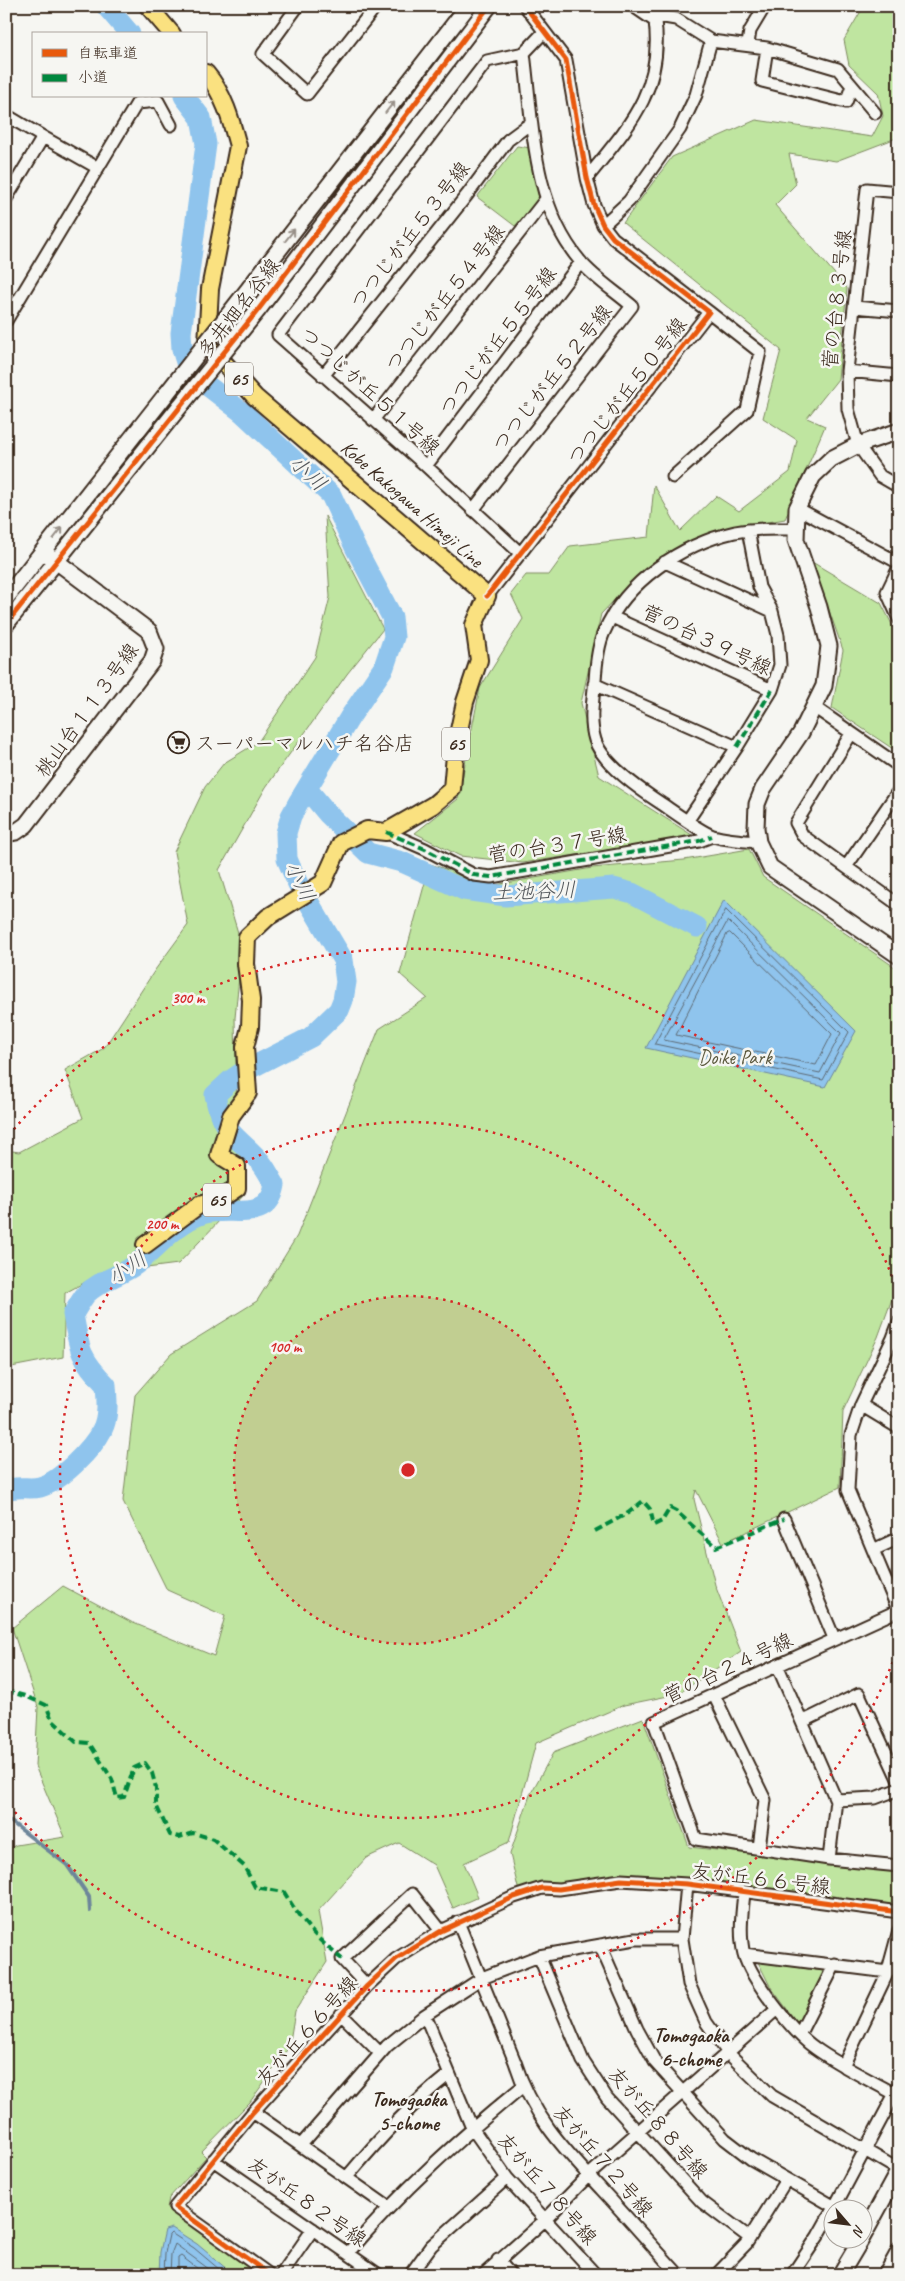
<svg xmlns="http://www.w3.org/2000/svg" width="905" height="2281" viewBox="0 0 905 2281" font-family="Caveat,'Klee One',sans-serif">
  <rect width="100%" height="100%" fill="#f6f6f2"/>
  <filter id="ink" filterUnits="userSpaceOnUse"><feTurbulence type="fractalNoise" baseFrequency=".02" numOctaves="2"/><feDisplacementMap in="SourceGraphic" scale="10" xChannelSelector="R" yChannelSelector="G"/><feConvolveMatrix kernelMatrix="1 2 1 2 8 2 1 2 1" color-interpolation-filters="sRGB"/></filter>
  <g filter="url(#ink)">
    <path fill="#bfe5a0" stroke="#7d885f" d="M 864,6 L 899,6 L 899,137 L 836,161 L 789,154 L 796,184 L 775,205 L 847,288 L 838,379 L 807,418 L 825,426 L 785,519 L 712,532 L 642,571 L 601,614 L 581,703 L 599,776 L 695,837 L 523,863 L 460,856 L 415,833 L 458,799 L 480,688 L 523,619 L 511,594 L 526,575 L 549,575 L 570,546 L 649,537 L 654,485 L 680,531 L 716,496 L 739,511 L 790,472 L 797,440 L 763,418 L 781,350 L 623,223 L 672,157 L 756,120 L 872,137 L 883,116 L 878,93 L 849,65 L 844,40 Z
      M 517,146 L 531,148 L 539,199 L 515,226 L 477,197 Z
      M 325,516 L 383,629 L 347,674 L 266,787 L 219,870 L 242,946 L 235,1018 L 237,1127 L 245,1194 L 178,1264 L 100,1274 L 65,1293 L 63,1357 L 6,1368 L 6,1150 L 19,1152 L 83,1118 L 65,1070 L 104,1048 L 155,970 L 188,925 L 174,852 L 205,787 L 224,763 L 258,742 L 315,657 L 330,597 Z
      M 812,562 L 881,603 L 899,638 L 899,753 L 832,708 L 843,650 Z
      M 749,849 L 763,877 L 899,970 L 899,1207 L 896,1209 L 899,1214 L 899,1280 L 878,1337 L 843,1411 L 840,1487 L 723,1543 L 696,1490 L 694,1499 L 715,1585 L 741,1652 L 678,1694 L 624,1705 L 536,1743 L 509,1842 L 464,1863 L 478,1897 L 453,1908 L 434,1865 L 399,1843 L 366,1858 L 318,1911 L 327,1962 L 295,2011 L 289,2047 L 250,2102 L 201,2152 L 206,2157 L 169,2198 L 167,2208 L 263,2275 L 6,2275 L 6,1850 L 16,1845 L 65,1837 L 35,1766 L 38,1707 L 12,1628 L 63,1586 L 131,1622 L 214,1656 L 225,1616 L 167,1590 L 123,1501 L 135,1395 L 171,1354 L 257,1301 L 297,1236 L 379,1029 L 427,998 L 400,974 L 430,864 L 495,885 L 592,868 L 684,860 Z
      M 643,1718 L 689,1847 L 899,1870 L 899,1905 L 676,1878 L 625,1874 L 519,1892 L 510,1854 L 530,1795 L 553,1753 Z
      M 758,1962 L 824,1971 L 798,2024 L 770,1986 Z"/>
    <path fill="#8fc4ed" stroke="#6d869a" d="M 724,900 L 856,1031 L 825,1087 L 646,1048 Z
      M 172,2228 L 197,2244 L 234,2275 L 159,2275 L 160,2252 L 165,2230 Z"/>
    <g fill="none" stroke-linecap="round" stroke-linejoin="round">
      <path stroke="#5d6871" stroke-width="1" d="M 726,910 L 849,1032 L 823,1080 L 655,1044 Z
        M 728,921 L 841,1033 L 820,1073 L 664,1040 Z
        M 730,933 L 832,1034 L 816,1065 L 676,1035 L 727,934 Z
        M 164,2275 L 165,2253 L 169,2235 L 171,2233 L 194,2248 L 226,2275
        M 170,2275 L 171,2254 L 175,2244 L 217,2275
        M 178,2275 L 178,2258 L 181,2256 L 206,2275"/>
      <path stroke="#6d869a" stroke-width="4" d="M 6,1818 L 67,1865 L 89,1897 L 90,1911"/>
      <path stroke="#8fc4ed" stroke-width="21" d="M 106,6 L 130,34
        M 307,789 L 328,814 L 368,853 L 402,862 L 464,890 L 506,896 L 614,888 L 632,893 L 697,927
        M 6,1490 C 19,1485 29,1490 40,1487 C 60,1482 93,1448 102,1430 C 109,1416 107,1400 106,1385 C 80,1359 79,1349 73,1314 C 77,1308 81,1300 86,1294 C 100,1280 120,1276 135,1265 C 157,1249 175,1223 202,1214 C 230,1205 268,1225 275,1185 C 270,1177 265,1166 258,1159 C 234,1133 222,1134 215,1095 L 230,1081 L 243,1072 L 311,1037 L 339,1010 L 343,1000 L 346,982 L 343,960 L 298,884 L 287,859 L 286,833 L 291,816 L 298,803 L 350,717 L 384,667 L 394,637 L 392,617 L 355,547 L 331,495 L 243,413 L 204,383 L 193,372 L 186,362 L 182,349 L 181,333 L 206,144 L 201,118 L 184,96"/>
      <defs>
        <path id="street" d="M 298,6 L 263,54 L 307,94 L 376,6
          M 646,14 L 676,19 L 711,41 L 767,48 L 838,69 L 875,113
          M 748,44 L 750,31 L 762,11 L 754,6
          M 767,48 L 762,81 L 846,102 L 852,86
          M 6,115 L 43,137
          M 587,178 C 627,128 664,91 655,21 L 633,6
          M 899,192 L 867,189 L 847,371 L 848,409 L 858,445 L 880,476 L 899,487
          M 6,199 L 43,137 L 98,168
          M 603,225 L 629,201 L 680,129 L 696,95 L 711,41
          M 854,307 L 899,311
          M 6,321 L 137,103 L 158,101 L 171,125
          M 847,371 L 899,376
          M 323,376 L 467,195 L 508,140 L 531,123
          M 373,420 L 546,199
          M 426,466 L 581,262
          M 673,477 L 747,410 L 760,352 L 709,312
          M 797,508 L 899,563
          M 473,510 L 632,306 C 616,292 594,278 580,261 C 532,204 533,123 524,53 L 544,32
          M 520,553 L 426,466 L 278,335 L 487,61 L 524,53
          M 665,562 L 772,611
          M 899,567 L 887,592 L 899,619
          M 487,596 L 709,312 L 613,238 L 603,225 L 594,205 L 587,178 L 566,60 L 525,6
          M 612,617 L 772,690 L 780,665 L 778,635 L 772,611 L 759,587 L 748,530
          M 594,684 L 737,747 L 688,820
          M 814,707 L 899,766
          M 851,734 L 796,823 L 803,836 L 846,867 L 899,790
          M 737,747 L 772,690
          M 386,832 L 425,849 L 474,875 L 491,877 L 699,841 L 712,836
          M 758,842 C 744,841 728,840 713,836 C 701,832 674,812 662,804 C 642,791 602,763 595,740 C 589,721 593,699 595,680 C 596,665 598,645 604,632 C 626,581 682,544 735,532 C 755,528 775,529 795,529
          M 846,867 L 899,905
          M 893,1338 L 899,1322
          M 899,1339 L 893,1338 L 861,1405 L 851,1435 L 848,1490 L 899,1612
          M 861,1405 L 899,1428
          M 784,1519 L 834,1638
          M 873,1550 L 899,1538
          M 899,1610 L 654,1722 L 696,1839 L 829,1859 L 899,1866
          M 778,1667 L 836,1800 L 829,1859
          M 714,1695 L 765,1800 L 759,1848
          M 802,1722 L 859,1694 L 899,1781
          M 836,1800 L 875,1798 L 899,1789
          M 687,1884 L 682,1939 L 689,1984 L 706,2022 L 728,2053 L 772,2096 L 899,2170
          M 744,1893 C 742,1912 739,1935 744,1954 C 751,1979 793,2033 815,2048 C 840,2066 868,2079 895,2094
          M 458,1922 L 515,2062 C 532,2116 565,2150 602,2190 C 628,2218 653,2247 679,2275
          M 600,1945 L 637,2029 L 655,2062 L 725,2139 L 751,2159 L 835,2207
          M 744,1954 L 888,1972
          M 539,1956 L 583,2061 L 607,2098 L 702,2202 L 750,2238
          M 367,1986 L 342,1959 L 412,1894 L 441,1931
          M 341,2014 L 380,2053
          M 425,2015 L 472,2128 L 507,2178 L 596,2275
          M 800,2033 L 835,1964
          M 843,2066 L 887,1974 L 899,1930
          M 253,2112 L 388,2207
          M 301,2145 L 387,2046 L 425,2015 L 482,1978 L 539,1956 L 635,1939 L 682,1939
          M 213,2160 L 379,2275
          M 347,2177 C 378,2140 410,2105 448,2075
          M 834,2208 L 899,2086
          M 348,2253 C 402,2190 459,2139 523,2086
          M 498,2260 L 511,2275
          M 270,2275 L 175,2207 L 253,2112 L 367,1986 L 396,1959 L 441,1931 L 514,1897 L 542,1888 L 559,1889 L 621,1880 L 687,1884 L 899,1912
          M 281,2275 L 313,2229
          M 410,2275 L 431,2246 L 507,2178
          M 483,2275 L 546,2219 L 589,2175 L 777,2009
          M 716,2275 L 746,2244 L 786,2180
          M 792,2275 L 818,2236 L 832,2211
          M 884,2275 L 899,2248"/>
        <path id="secondary" d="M 250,287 L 468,6
          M 258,310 L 489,6
          M 899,431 L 858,445 L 831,459 L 813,476 L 797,508 L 796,540 L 819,607 L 829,646 L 824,686 L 801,733 L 763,789 L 757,804 L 756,828 L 758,842 L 770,867 L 899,956
          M 6,598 L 167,393
          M 6,624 L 181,405
          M 6,834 L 16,832 L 26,825 L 152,661 L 156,649 L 149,631 L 44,552
          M 862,2238 L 899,2170
          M 840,2275 L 862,2238"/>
        <path id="primary" d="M 148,6 L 172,34
          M 145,1245 L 199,1205 L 221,1199 L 237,1188 L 237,1166 L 219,1155 L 231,1116 L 248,1093 L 245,1047 L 250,1027 L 251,1000 L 246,964 L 247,937 L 268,917 L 323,883 L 341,843 L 367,830 L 386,832 L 433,805 L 452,789 L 456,744 L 465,702 L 479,660 L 474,625 L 487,596 L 255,397 L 207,344 L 210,289 L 238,146 C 231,120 224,94 206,73"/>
      </defs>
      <use href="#street" stroke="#3b2a1e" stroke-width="15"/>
      <use href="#secondary" stroke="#3b2a1e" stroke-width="19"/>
      <use href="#primary" stroke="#3b2a1e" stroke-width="20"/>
      <use href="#street" stroke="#f6f6f2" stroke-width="11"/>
      <use href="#secondary" stroke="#f6f6f2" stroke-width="15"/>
      <use href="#primary" stroke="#fae180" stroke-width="16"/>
      <defs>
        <path id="secondary-bridge" d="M 167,393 L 250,287
          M 181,405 L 258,310"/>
      </defs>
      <use href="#secondary-bridge" stroke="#3b2a1e" stroke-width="19" stroke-linecap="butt"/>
      <use href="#secondary-bridge" stroke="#f6f6f2" stroke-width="15"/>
      <path stroke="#00873e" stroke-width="4" stroke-dasharray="8 4" stroke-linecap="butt" d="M 737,747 L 772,690
        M 386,832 L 425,849 L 474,875 L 491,877 L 699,841 L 712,836
        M 595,1531 L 628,1513 L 643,1501 L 650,1509 L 654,1525 L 662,1521 L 670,1508 L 676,1511 L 716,1547 L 784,1519
        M 6,1691 L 25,1696 L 46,1705 L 52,1720 L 76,1742 L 89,1743 L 112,1779 L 117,1798 L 124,1797 L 134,1768 L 145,1763 L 152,1773 L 156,1788 L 156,1805 L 170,1835 L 179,1837 L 193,1833 L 213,1839 L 244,1866 L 255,1887 L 284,1892 C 303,1923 313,1936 342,1959"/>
      <defs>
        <path id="cycleway" d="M 487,596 L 709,312 L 613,238 L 603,225 L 594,205 L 587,178 L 566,60 L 525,6
          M 6,624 L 258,310 L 489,6
          M 270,2275 L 175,2207 L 253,2112 L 367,1986 L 396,1959 L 441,1931 L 514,1897 L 542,1888 L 559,1889 L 621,1880 L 687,1884 L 899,1912"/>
      </defs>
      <use href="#cycleway" stroke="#f6f6f2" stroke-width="8"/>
      <use href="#cycleway" stroke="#e8590c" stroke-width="5"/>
    </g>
    <defs><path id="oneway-shaft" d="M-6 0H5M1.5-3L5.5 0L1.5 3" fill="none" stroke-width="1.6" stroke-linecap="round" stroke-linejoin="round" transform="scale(1.25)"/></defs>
    <g stroke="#989088">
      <use href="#oneway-shaft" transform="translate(390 107) rotate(-52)"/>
      <use href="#oneway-shaft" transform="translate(290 235) rotate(-52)"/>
      <use href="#oneway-shaft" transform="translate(58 533) rotate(-52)"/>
    </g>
  </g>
  <circle cx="408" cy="1470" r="174" fill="#d62828" fill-opacity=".12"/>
  <g fill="none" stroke="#d62828" stroke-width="2.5" stroke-dasharray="2.5 5">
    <circle cx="408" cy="1470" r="174"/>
    <circle cx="408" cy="1470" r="348"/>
    <path d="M898 1648A521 521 0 0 1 9 1805M9 1135A521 521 0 0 1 898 1292"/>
  </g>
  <defs>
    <symbol id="supermarket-ring" viewBox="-11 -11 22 22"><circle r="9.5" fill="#f6f6f2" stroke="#3b2a1e" stroke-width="1.5"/><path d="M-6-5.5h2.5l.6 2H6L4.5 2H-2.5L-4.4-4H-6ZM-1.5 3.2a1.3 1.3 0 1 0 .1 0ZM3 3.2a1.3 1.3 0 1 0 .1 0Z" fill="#3b2a1e"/></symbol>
  </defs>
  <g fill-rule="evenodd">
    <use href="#supermarket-ring" x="166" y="730" width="25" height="25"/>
  </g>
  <g text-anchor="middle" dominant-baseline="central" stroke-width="5" stroke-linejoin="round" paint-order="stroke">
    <g fill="#f6f6f2" stroke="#73675e" stroke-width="1">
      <rect x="225" y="362.5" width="28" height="33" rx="4"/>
      <rect x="442" y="727.5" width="28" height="33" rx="4"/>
      <rect x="203" y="1183.5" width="28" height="33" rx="4"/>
    </g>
    <g font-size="19" font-weight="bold" fill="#3b2a1e">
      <text x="239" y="379">65</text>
      <text x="456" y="744">65</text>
      <text x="217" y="1200">65</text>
    </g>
    <g font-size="20" fill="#3b2a1e" stroke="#f6f6f2">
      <text transform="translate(410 235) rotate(-52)">つつじが丘５３号線</text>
      <text transform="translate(445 298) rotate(-52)">つつじが丘５４号線</text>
      <text transform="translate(837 299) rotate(-84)">菅の台８３号線</text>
      <text transform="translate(239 308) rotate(-52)">多井畑名谷線</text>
      <text transform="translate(498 341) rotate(-53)">つつじが丘５５号線</text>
      <text transform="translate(552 378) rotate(-52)">つつじが丘５２号線</text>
      <text transform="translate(370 391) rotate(42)">つつじが丘５１号線</text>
      <text transform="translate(627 391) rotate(-52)">つつじが丘５０号線</text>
      <text transform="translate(412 504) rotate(41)">Kobe Kakogawa Himeji Line</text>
      <text transform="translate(707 640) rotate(25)">菅の台３９号線</text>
      <text transform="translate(87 710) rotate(-54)">桃山台１１３号線</text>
      <text transform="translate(557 845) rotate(-9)">菅の台３７号線</text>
      <text transform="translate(728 1668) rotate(-25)">菅の台２４号線</text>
      <text transform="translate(761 1879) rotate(7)">友が丘６６号線</text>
      <text transform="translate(307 2031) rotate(-48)">友が丘６６号線</text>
      <text transform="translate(658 2123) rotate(49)">友が丘８８号線</text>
      <text transform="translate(603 2161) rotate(49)">友が丘７２号線</text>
      <text transform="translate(547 2189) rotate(49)">友が丘７８号線</text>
      <text transform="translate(307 2202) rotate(35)">友が丘８２号線</text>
    </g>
    <g font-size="20" fill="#3b2a1e" stroke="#f6f6f2" text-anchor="start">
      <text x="195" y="743">スーパーマルハチ名谷店</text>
    </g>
    <g font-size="20" fill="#5c593e" stroke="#f6f6f2">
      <text x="735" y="1057">Doike Park</text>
    </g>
    <g font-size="21" font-style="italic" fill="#54585c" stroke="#f6f6f2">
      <text transform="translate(308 473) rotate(43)">小川</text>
      <text transform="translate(300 881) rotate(64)">小川</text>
      <text transform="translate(534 891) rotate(-2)">土池谷川</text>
      <text transform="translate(127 1268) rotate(-34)">小川</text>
    </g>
    <g font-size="21" font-weight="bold" fill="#3b2a1e" stroke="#f6f6f2">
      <text x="691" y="2035">Tomogaoka<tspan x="691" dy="24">6-chome</tspan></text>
      <text x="409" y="2099">Tomogaoka<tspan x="409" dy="24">5-chome</tspan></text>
    </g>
  </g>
  <circle cx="408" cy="1470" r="8" fill="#d62828" stroke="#f6f6f2" stroke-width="2.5"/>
  <g font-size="15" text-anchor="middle" font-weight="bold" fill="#d62828" stroke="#f6f6f2" stroke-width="5" stroke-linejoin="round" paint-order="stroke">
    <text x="188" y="1003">300 m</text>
    <text x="162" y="1229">200 m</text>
    <text x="285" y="1352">100 m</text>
  </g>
  <rect width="905" height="2281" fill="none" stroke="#f6f6f2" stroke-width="25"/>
  <rect x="12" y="12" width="880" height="2256" fill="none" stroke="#3b2a1e" stroke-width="2" filter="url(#ink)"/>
  <rect x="32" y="32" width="175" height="65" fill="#f6f6f2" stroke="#aba49d"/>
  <rect x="42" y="49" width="25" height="8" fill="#e8590c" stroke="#aba49d"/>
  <text x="78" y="58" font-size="15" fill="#3b2a1e">自転車道</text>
  <rect x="42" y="74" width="25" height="8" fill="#00873e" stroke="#aba49d"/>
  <text x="78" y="82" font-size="15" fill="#3b2a1e">小道</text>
  <g transform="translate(848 2224) rotate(118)"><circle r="24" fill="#f6f6f2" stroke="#aba49d"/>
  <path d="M0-4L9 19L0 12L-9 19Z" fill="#3b2a1e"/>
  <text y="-8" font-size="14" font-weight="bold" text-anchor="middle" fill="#3b2a1e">N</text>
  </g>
</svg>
